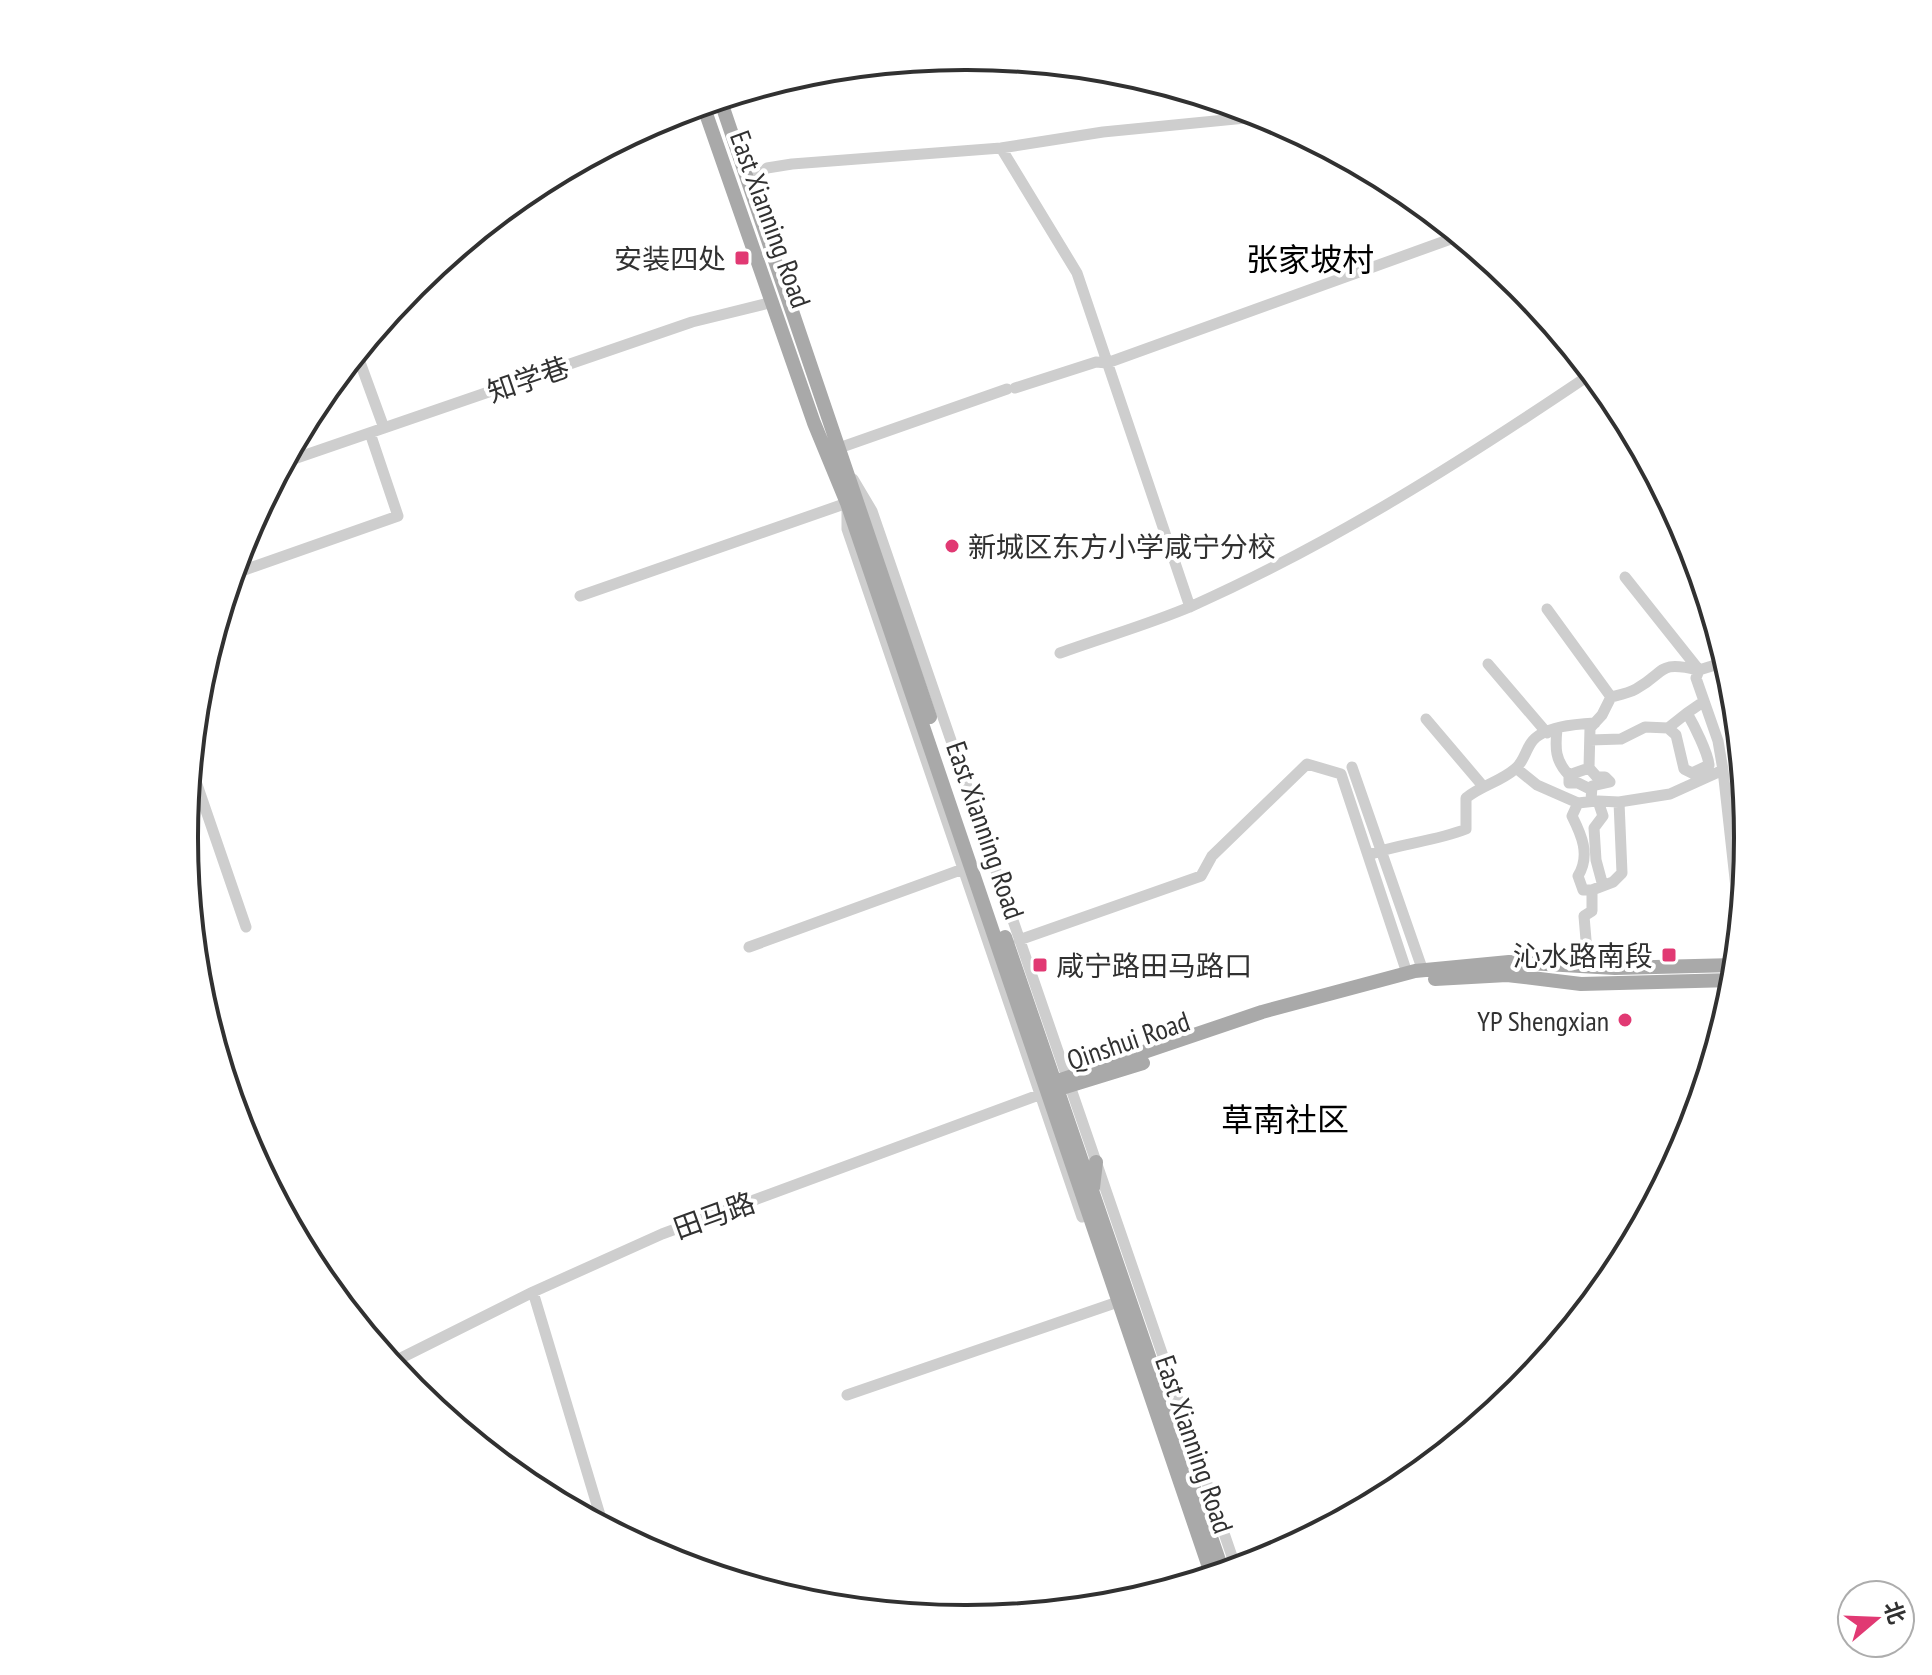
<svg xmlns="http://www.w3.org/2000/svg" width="1932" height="1675" viewBox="0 0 1932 1675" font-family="'PT Sans Narrow','Noto Sans SC',sans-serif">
  <rect width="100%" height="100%" fill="#fff"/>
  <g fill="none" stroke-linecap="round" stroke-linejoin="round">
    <path stroke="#cecece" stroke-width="11" d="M 1001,148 L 1077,273 L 1190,607
      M 748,183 L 767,168 L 792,164 L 1001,148 L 1103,132 L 1266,116
      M 357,354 L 384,428
      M 1015,388 L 1096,362 L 1107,363 L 1459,236
      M 839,448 L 1007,389
      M 285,462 L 692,322 L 773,302
      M 853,479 L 872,511 L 1236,1568
      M 233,574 L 398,516 L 370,433
      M 580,596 L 847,503 L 847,529 L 1082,1217
      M 1547,609 L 1611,697
      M 1060,653 C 1104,637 1150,624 1192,606 C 1335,542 1462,461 1591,374
      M 1488,664 L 1547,733
      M 1687,713 L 1668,728 L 1676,735 L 1684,769 L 1692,773 L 1709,765 C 1708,753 1694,725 1687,713 L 1703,702
      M 1426,719 L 1482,785
      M 1557,729 C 1555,748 1555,761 1569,775
      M 1590,740 L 1621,739 L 1645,727 L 1668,728
      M 191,767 L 246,927
      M 1352,767 L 1423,971
      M 1516,768 L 1537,785 L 1578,803
      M 1589,768 L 1569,775 L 1569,783 L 1578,783 L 1590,789
      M 1723,770 L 1736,888
      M 1591,800 L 1592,786 L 1610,782 L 1605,777 L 1597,777 L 1589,768 L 1590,728 L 1602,715 L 1611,697 C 1619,695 1629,693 1636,689 C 1667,672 1656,660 1699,670 L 1625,577
      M 1368,855 C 1401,843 1433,842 1466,829 L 1466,798 C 1482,785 1500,782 1515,769 C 1523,763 1525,752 1531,743 C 1542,726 1577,724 1595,723
      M 1603,886 L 1596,860 L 1594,828 L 1603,816 L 1598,801 L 1619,802
      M 1592,890 L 1583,890 L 1578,876 C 1591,855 1581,834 1572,816 L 1578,803 L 1596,801
      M 1019,940 L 1201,876 L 1212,856 L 1307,764 L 1341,774 L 1407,973
      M 749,947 L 963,869
      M 1588,964 L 1584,916 L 1592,911 L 1592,890 L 1613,882 L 1622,873 L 1619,802 L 1670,794 L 1723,770 L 1718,741 L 1696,678 L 1699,670 L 1725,662
      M 533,1292 L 603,1525
      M 391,1363 L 533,1292 L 662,1234 L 1044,1093
      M 847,1395 L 1112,1304"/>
    <path stroke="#a9a9a9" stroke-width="14" d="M 720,99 L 930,717
      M 703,105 L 814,423 L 847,503 L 1212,1576
      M 1005,937 L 1223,1572
      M 1435,979 L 1507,975 L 1581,984 L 1733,980
      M 1051,1088 L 1055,1082 L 1262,1012 L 1415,971 L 1509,962 L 1615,968 L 1735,965
      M 1052,1091 L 1143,1063
      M 1093,1188 L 1096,1162"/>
  </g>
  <g fill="#e13973" stroke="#fff" stroke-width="3">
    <rect x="734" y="250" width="16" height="16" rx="4"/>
    <circle cx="952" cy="546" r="8"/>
    <rect x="1661" y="947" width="16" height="16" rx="4"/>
    <rect x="1032" y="957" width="16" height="16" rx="4"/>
    <circle cx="1625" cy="1020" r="8"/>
  </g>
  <g text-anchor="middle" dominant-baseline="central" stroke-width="8" stroke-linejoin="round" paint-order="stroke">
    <g font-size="28" fill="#313131" stroke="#fff">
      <text transform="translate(771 219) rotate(70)">East Xianning Road</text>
      <text transform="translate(528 379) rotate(-19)">知学巷</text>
      <text transform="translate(986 830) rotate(71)">East Xianning Road</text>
      <text transform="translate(1128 1040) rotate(-19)">Qinshui Road</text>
      <text transform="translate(714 1215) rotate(-20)">田马路</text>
      <text transform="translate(1195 1444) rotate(71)">East Xianning Road</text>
    </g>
    <g font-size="28" fill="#313131" stroke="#fff" text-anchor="end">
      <text x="726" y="258">安装四处</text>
      <text x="968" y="546" text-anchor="start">新城区东方小学咸宁分校</text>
      <text x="1653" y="955">沁水路南段</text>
      <text x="1056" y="965" text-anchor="start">咸宁路田马路口</text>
      <text x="1609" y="1020">YP Shengxian</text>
    </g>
    <g font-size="32" fill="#000" stroke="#fff">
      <text x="1310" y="259">张家坡村</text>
      <text x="1285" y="1119">草南社区</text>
    </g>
  </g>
  <path d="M0 0H1932V1675H0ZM965 70H967A767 767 0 0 1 1734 837V838A767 767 0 0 1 967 1605H965A767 767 0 0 1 198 838V837A767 767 0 0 1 965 70Z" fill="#fff" fill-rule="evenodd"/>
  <path fill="none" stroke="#313131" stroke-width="4" d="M965 70H967A767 767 0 0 1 1734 837V838A767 767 0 0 1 967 1605H965A767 767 0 0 1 198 838V837A767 767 0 0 1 965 70Z"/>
  <g transform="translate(1876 1619) rotate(71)"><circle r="38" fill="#ffffff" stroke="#adadad" stroke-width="2"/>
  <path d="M0-6L14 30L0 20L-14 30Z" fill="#e13973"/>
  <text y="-12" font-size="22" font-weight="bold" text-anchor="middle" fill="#313131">北</text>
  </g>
</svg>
